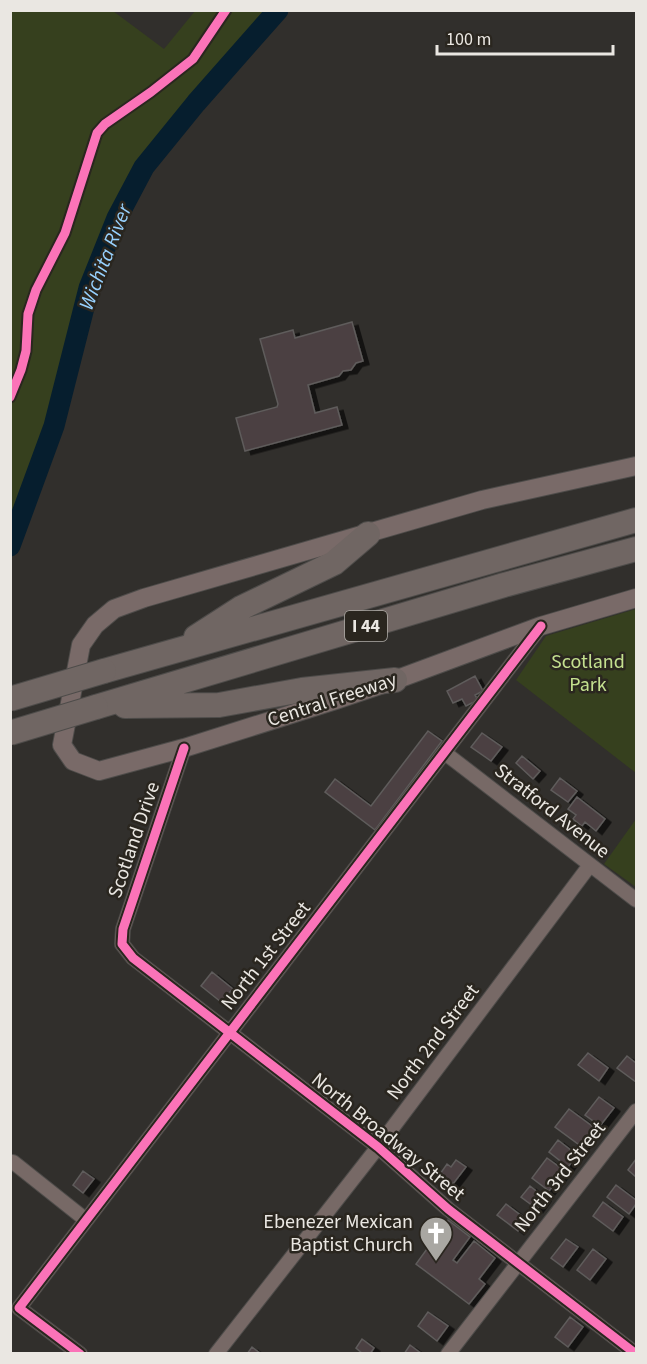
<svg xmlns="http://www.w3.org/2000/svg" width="647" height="1364" viewBox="0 0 647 1364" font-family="'Source Sans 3',sans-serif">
  <defs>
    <filter id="shadow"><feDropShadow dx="6" dy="3.5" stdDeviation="0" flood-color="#0009"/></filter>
  </defs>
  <rect width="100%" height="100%" fill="#312f2c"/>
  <path fill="#36401e" d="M 11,10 L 113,11 L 164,49 L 195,11 L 278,11 L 196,103 L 144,167 L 118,218 L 89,288 L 54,426 L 11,546 Z
    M 636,609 L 636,773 L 516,680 L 546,636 Z
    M 636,819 L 636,887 L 604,864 Z"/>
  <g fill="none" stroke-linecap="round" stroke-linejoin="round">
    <path stroke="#061e2e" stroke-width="21" d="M 10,546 L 54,426 L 89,288 L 117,218 L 144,167 L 196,103 L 278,10"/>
  </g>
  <path fill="#4b4143" stroke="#5f5c5b" stroke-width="1.5" filter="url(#shadow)" d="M 352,322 L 363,361 L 356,363 L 351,370 L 343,371 L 339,376 L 308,385 L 315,413 L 337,407 L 342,425 L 245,451 L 236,418 L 277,407 L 278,404 L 260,339 L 293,330 L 295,338 Z
    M 475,676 L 483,691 L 475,695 L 478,700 L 466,706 L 462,699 L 453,703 L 447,691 Z
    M 428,731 L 442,741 L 375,830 L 325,792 L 335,779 L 371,806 Z
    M 482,733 L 502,747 L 491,761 L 471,747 Z
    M 522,756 L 540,771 L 533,779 L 516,763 Z
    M 560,778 L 577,791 L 568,802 L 551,790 Z
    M 577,797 L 605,819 L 596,831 L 585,822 L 582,826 L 573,819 L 576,815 L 568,809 Z
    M 212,972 L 233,989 L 230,992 L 233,994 L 227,1002 L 223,999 L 221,1002 L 201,986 Z
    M 588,1053 L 608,1068 L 599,1081 L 578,1065 Z
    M 627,1056 L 636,1063 L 636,1082 L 617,1068 Z
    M 599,1097 L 614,1108 L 600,1126 L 585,1115 Z
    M 569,1109 L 596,1129 L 582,1147 L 555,1127 Z
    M 558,1140 L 577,1155 L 568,1167 L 549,1152 Z
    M 547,1158 L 565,1171 L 549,1191 L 532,1178 Z
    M 636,1159 L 636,1177 L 628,1170 Z
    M 456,1160 L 466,1167 L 453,1184 L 440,1174 L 447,1164 L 451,1167 Z
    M 83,1171 L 94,1179 L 83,1193 L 73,1185 Z
    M 616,1185 L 636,1200 L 636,1204 L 629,1214 L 607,1197 Z
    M 530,1186 L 545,1198 L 537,1209 L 521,1197 Z
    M 603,1202 L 623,1217 L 613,1231 L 593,1216 Z
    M 506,1204 L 527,1220 L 518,1231 L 497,1215 Z
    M 448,1220 L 470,1237 L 453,1260 L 457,1263 L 474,1241 L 495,1258 L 479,1279 L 485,1284 L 469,1304 L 416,1264 Z
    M 566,1239 L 578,1247 L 563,1267 L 551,1258 Z
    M 593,1249 L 606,1259 L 590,1280 L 577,1270 Z
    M 428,1312 L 448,1326 L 437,1341 L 418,1326 Z
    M 570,1317 L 583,1327 L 568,1347 L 555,1337 Z
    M 362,1339 L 374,1348 L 370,1354 L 363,1354 L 356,1348 Z
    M 410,1345 L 422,1354 L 404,1354 Z
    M 252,1347 L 261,1354 L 247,1354 Z"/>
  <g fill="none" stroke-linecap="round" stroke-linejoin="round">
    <defs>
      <path id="minor" d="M 184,748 L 123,929 L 122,944 L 133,958 L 378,1147 L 448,1209 L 636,1354
        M 445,753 L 636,900
        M 13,1162 L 86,1220
        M 80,1354 L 19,1308 L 541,626
        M 216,1354 L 378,1147 L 590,865
        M 448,1354 L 636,1111"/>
      <path id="secondary" d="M 636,466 L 482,500 L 144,598 L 114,609 L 95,625 L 81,645 L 62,745 L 73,761 L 99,771 L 184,748 L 336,700 L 395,680 L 541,626 L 636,598"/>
      <path id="motorway" d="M 196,637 L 241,608 L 334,563 L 368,534
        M 104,671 L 636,520
        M 125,706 L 219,705 L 302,690 L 395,680
        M 96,707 L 504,585 L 636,549"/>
    </defs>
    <use href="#minor" stroke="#4e4c4a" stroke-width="16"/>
    <use href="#secondary" stroke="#4e4c4a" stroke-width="20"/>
    <use href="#motorway" stroke="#4e4c4a" stroke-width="26"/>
    <use href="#minor" stroke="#776966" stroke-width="14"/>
    <use href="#secondary" stroke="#796a68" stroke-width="18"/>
    <use href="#motorway" stroke="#706663" stroke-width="24"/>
    <defs>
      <path id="motorway-bridge" d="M 10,699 L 104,671
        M 10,733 L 96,707"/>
    </defs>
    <use href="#motorway-bridge" stroke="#4e4c4a" stroke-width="26" stroke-linecap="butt"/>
    <use href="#motorway-bridge" stroke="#706663" stroke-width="24"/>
    <defs>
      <path id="cycleway" d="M 10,397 L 21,370 L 26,351 L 28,314 L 36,290 L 65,233 L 97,133 L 105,124 L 151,92 L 193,59 L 226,10
        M 184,748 L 123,929 L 122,944 L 133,958 L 378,1147 L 448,1209 L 636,1354
        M 80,1354 L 19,1308 L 541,626"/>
    </defs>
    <use href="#cycleway" stroke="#2a261f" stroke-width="13"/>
    <use href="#cycleway" stroke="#fb73b8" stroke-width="9"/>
  </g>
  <defs>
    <symbol id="church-pin" viewBox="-11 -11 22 30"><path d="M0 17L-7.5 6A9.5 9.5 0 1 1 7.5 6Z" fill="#a9a7a2" stroke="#2a261f"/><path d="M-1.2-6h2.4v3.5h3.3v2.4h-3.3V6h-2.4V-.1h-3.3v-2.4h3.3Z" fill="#fff"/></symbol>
  </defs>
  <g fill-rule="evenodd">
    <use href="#church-pin" x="417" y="1214" width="38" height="52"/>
  </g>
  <g text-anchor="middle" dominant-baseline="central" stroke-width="5" stroke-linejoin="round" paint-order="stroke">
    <rect fill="#2a261f" stroke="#b0ada8" stroke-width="1.5" x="345" y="611" width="42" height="30" rx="4.5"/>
    <g font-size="18" font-weight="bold" fill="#eae7e2">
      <text x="366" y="626">I 44</text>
    </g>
    <g font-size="20" fill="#c4e08f" stroke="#2a261f">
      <text x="588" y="662">Scotland<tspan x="588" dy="23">Park</tspan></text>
    </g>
    <g font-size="20" fill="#eae7e2" stroke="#2a261f">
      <text transform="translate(332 700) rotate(-18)">Central Freeway</text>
      <text transform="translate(552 811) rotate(38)">Stratford Avenue</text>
      <text transform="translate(134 840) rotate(-71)">Scotland Drive</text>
      <text transform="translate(266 956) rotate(-52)">North 1st Street</text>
      <text transform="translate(433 1042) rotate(-53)">North 2nd Street</text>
      <text transform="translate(388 1137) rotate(39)">North Broadway Street</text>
      <text transform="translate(560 1177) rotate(-52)">North 3rd Street</text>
    </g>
    <g font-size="20" fill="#eae7e2" stroke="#2a261f" text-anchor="end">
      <text x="413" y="1222">Ebenezer Mexican<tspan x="413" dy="23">Baptist Church</tspan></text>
    </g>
    <g font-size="21" font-style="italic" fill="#97d1fe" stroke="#2a261f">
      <text transform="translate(105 257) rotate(-69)">Wichita River</text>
    </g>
  </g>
  <rect width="647" height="1364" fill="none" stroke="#eae7e2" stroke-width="24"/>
  <path d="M437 45v9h176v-9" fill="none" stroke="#eae7e2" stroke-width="3"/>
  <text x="446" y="45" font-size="18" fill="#eae7e2" stroke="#2a261f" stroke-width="4.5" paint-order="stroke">100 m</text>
</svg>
